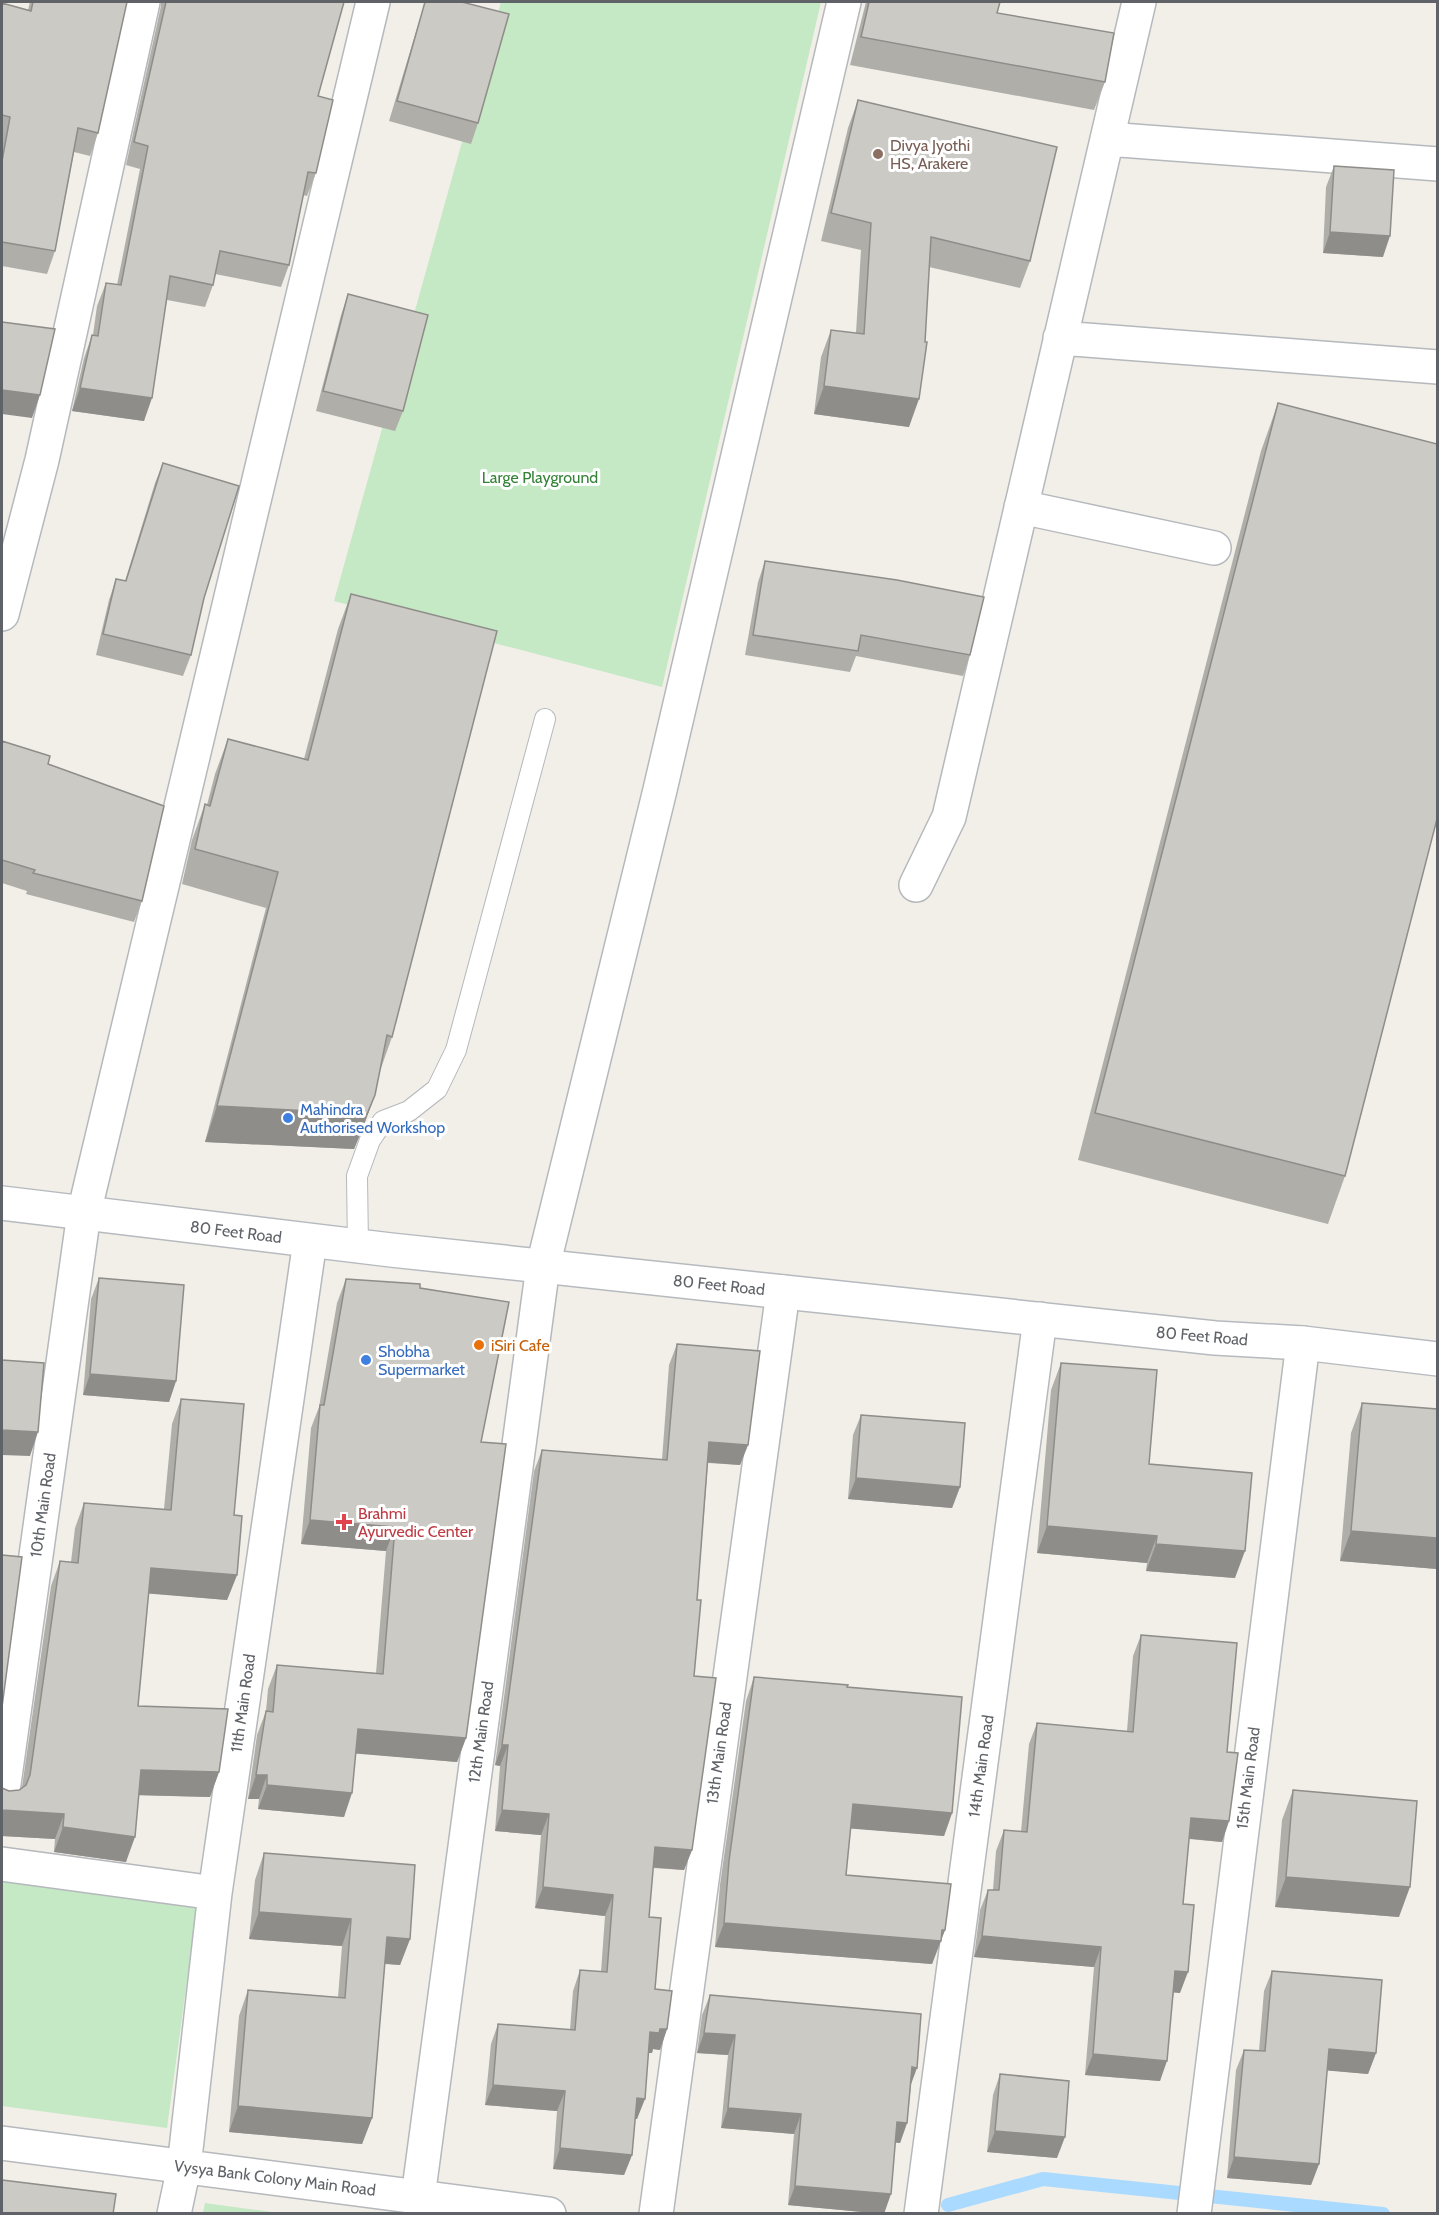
<svg xmlns="http://www.w3.org/2000/svg" width="1439" height="2215" viewBox="0 0 1439 2215" font-family="Cabin,sans-serif">
  <rect width="100%" height="100%" fill="#f1efe8"/>
  <path fill="#c5e8c5" d="M 501,2 L 821,2 L 662,687 L 334,601 Z
    M 2,1881 L 197,1907 L 167,2128 L 2,2106 Z
    M 205,2203 L 279,2213 L 203,2213 Z"/>
  <g fill="none" stroke-linecap="round" stroke-linejoin="round">
    <path stroke="#aadaff" stroke-width="14" d="M 948,2205 L 1043,2179 L 1383,2214"/>
    <defs>
      <path id="service" d="M 358,1246 L 357,1176 L 370,1140 L 383,1121 L 409,1111 L 437,1089 L 456,1050 L 545,719"/>
      <path id="minor" d="M 1107,139 L 1438,164
        M 1060,338 L 1438,367
        M 1021,507 L 1214,548
        M 2,614 L 42,460 L 143,2
        M 916,885 L 949,817 L 1139,2
        M 2,1798 L 84,1213 L 373,2
        M 2,1864 L 215,1893
        M 2,2143 L 549,2214
        M 418,2197 L 543,1266 L 659,794 L 844,2
        M 174,2214 L 184,2167 L 215,1893 L 310,1241
        M 656,2214 L 783,1292
        M 921,2214 L 1040,1319
        M 1194,2214 L 1303,1343"/>
      <path id="secondary" d="M 2,1203 L 391,1250 L 1215,1338 L 1303,1343 L 1438,1359"/>
    </defs>
    <use href="#service" stroke="#b5b8bc" stroke-width="22"/>
    <use href="#minor" stroke="#b5b8bc" stroke-width="36"/>
    <use href="#secondary" stroke="#b6babf" stroke-width="36"/>
    <use href="#service" stroke="#fff" stroke-width="20"/>
    <use href="#minor" stroke="#fff" stroke-width="33"/>
    <use href="#secondary" stroke="#fff" stroke-width="33"/>
  </g>
  <path fill="#afaea9" d="M 30,2 L 127,2 L 98,133 L 90,156 L 74,152 L 55,251 L 47,274 L 2,266 L 2,3 L 28,10 Z
    M 161,2 L 344,2 L 318,96 L 316,173 L 307,196 L 303,195 L 289,265 L 281,287 L 215,274 L 213,285 L 205,307 L 167,300 L 144,421 L 72,411 L 84,358 L 92,335 L 93,335 L 97,306 L 106,283 L 117,285 L 140,169 L 126,165 L 161,6 Z
    M 425,2 L 462,2 L 478,123 L 471,144 L 389,121 Z
    M 866,2 L 1000,2 L 997,13 L 1105,82 L 1094,110 L 850,65 Z
    M 858,100 L 1030,261 L 1020,288 L 929,267 L 909,427 L 814,414 L 821,357 L 831,330 L 856,333 L 861,250 L 821,241 L 848,128 Z
    M 1334,166 L 1383,257 L 1323,253 L 1326,187 Z
    M 348,294 L 403,411 L 395,431 L 316,411 L 341,315 Z
    M 1278,403 L 1345,1176 L 1328,1224 L 1078,1160 L 1261,451 Z
    M 163,463 L 204,598 L 191,655 L 183,676 L 96,655 L 109,600 L 116,579 L 125,581 L 155,483 Z
    M 765,561 L 970,655 L 963,676 L 856,656 L 850,672 L 745,655 L 758,582 Z
    M 351,594 L 392,1037 L 380,1071 L 375,1095 L 362,1130 L 354,1149 L 205,1142 L 266,908 L 182,884 L 192,840 L 205,804 L 207,805 L 215,774 L 228,739 L 304,759 L 338,629 Z
    M 2,741 L 48,764 L 142,901 L 134,922 L 26,894 L 27,891 L 2,883 Z
    M 99,1278 L 176,1381 L 169,1402 L 83,1395 L 91,1299 Z
    M 346,1279 L 420,1288 L 481,1442 L 466,1738 L 457,1762 L 356,1753 L 344,1817 L 258,1809 L 259,1799 L 248,1799 L 257,1735 L 266,1711 L 268,1689 L 277,1665 L 376,1673 L 386,1551 L 301,1544 L 311,1428 L 319,1407 L 337,1303 Z
    M 677,1344 L 748,1445 L 740,1465 L 708,1463 L 697,1600 L 694,1676 L 692,1850 L 684,1870 L 653,1868 L 649,1917 L 655,1989 L 667,2029 L 660,2050 L 653,2049 L 652,2053 L 648,2053 L 637,2119 L 635,2119 L 632,2155 L 624,2175 L 553,2169 L 557,2111 L 485,2105 L 491,2044 L 498,2024 L 570,2030 L 573,1991 L 580,1970 L 601,1972 L 605,1916 L 535,1908 L 541,1835 L 495,1831 L 500,1766 L 495,1765 L 534,1471 L 542,1450 L 662,1460 L 669,1365 Z
    M 1061,1363 L 1149,1464 L 1235,1578 L 1146,1571 L 1147,1563 L 1037,1553 L 1051,1390 Z
    M 181,1399 L 234,1515 L 237,1575 L 227,1600 L 148,1593 L 138,1706 L 219,1772 L 210,1797 L 139,1795 L 126,1862 L 54,1852 L 55,1839 L 2,1836 L 2,1788 L 9,1791 L 19,1790 L 22,1787 L 51,1586 L 60,1561 L 71,1562 L 75,1528 L 84,1503 L 164,1509 L 172,1424 Z
    M 1362,1403 L 1437,1409 L 1437,1569 L 1340,1561 L 1351,1433 Z
    M 861,1415 L 960,1487 L 952,1508 L 848,1499 L 853,1435 Z
    M 1141,1635 L 1227,1752 L 1229,1821 L 1222,1842 L 1189,1839 L 1183,1904 L 1180,1993 L 1174,1992 L 1160,2081 L 1085,2075 L 1094,1967 L 974,1957 L 980,1910 L 988,1890 L 993,1890 L 996,1851 L 1004,1830 L 1021,1832 L 1029,1744 L 1037,1723 L 1127,1731 L 1133,1656 Z
    M 754,1677 L 847,1687 L 952,1813 L 944,1836 L 850,1828 L 846,1875 L 945,1930 L 932,1964 L 715,1947 L 720,1885 L 746,1701 Z
    M 1293,1790 L 1399,1917 L 1275,1907 L 1282,1820 Z
    M 264,1853 L 410,1939 L 400,1965 L 385,1964 L 372,2118 L 362,2144 L 229,2132 L 239,2016 L 248,1990 L 338,1997 L 342,1946 L 249,1939 L 255,1880 Z
    M 1272,1971 L 1376,2053 L 1368,2074 L 1327,2070 L 1319,2164 L 1311,2185 L 1227,2178 L 1236,2070 L 1244,2050 L 1259,2051 L 1264,1991 Z
    M 710,1995 L 911,2085 L 907,2123 L 900,2143 L 895,2142 L 884,2214 L 788,2205 L 794,2134 L 721,2128 L 728,2055 L 697,2053 L 702,2015 Z
    M 1000,2074 L 1057,2158 L 987,2152 L 993,2095 Z"/>
  <path fill="#8f8d8a" d="M 1330,232 L 1390,236 L 1383,257 L 1323,253 Z
    M 824,386 L 919,399 L 909,427 L 814,414 Z
    M 80,388 L 152,398 L 144,421 L 72,411 Z
    M 2,390 L 40,395 L 32,418 L 2,414 Z
    M 375,1095 L 362,1130 L 354,1149 L 205,1142 L 217,1106 Z
    M 90,1374 L 176,1381 L 169,1402 L 83,1395 Z
    M 2,1430 L 38,1432 L 30,1456 L 2,1455 Z
    M 709,1442 L 748,1445 L 740,1465 L 702,1462 Z
    M 856,1478 L 960,1487 L 952,1508 L 848,1499 Z
    M 310,1520 L 395,1527 L 386,1551 L 301,1544 Z
    M 1047,1526 L 1157,1536 L 1147,1563 L 1037,1553 Z
    M 1351,1531 L 1437,1538 L 1437,1569 L 1340,1561 Z
    M 1156,1544 L 1245,1551 L 1235,1578 L 1146,1571 Z
    M 151,1568 L 237,1575 L 227,1600 L 142,1593 Z
    M 358,1729 L 466,1738 L 457,1762 L 349,1753 Z
    M 502,1745 L 508,1745 L 500,1766 L 495,1765 Z
    M 141,1770 L 219,1772 L 210,1797 L 132,1795 Z
    M 256,1775 L 267,1775 L 259,1799 L 248,1799 Z
    M 267,1785 L 352,1793 L 344,1817 L 258,1809 Z
    M 853,1804 L 952,1813 L 944,1836 L 844,1828 Z
    M 2,1810 L 64,1814 L 55,1839 L 2,1836 Z
    M 502,1810 L 549,1814 L 541,1835 L 495,1831 Z
    M 1191,1818 L 1229,1821 L 1222,1842 L 1183,1838 Z
    M 63,1827 L 135,1837 L 126,1862 L 54,1852 Z
    M 655,1847 L 692,1850 L 684,1870 L 648,1867 Z
    M 1286,1877 L 1410,1887 L 1399,1917 L 1275,1907 Z
    M 543,1887 L 613,1895 L 605,1916 L 535,1908 Z
    M 259,1912 L 351,1919 L 342,1946 L 249,1939 Z
    M 724,1923 L 942,1930 L 945,1930 L 932,1964 L 715,1947 Z
    M 982,1936 L 1101,1947 L 1094,1967 L 974,1957 Z
    M 387,1937 L 410,1939 L 400,1965 L 377,1963 Z
    M 1175,1971 L 1188,1972 L 1180,1993 L 1168,1992 Z
    M 660,2029 L 667,2029 L 660,2050 L 653,2049 L 652,2053 L 643,2053 L 650,2032 Z
    M 704,2033 L 735,2035 L 728,2055 L 697,2053 Z
    M 1329,2049 L 1376,2053 L 1368,2074 L 1321,2070 Z
    M 1093,2054 L 1167,2061 L 1160,2081 L 1085,2075 Z
    M 912,2067 L 917,2068 L 910,2087 Z
    M 493,2085 L 565,2091 L 557,2111 L 485,2105 Z
    M 637,2098 L 645,2099 L 637,2119 L 629,2119 Z
    M 238,2106 L 372,2118 L 362,2144 L 229,2132 Z
    M 728,2108 L 801,2114 L 794,2134 L 721,2128 Z
    M 897,2122 L 907,2123 L 900,2143 L 890,2142 Z
    M 995,2131 L 1065,2137 L 1057,2158 L 987,2152 Z
    M 560,2148 L 632,2155 L 624,2175 L 553,2169 Z
    M 1234,2157 L 1319,2164 L 1311,2185 L 1227,2178 Z
    M 795,2186 L 891,2194 L 884,2214 L 788,2205 Z"/>
  <path fill="#cccac5" stroke="#8f8d8a" stroke-width="1.5" d="M 33,2 L 127,2 L 98,133 L 78,128 L 55,251 L 2,242 L 2,161 L 10,117 L 2,115 L 2,3 L 31,11 Z
    M 166,2 L 344,2 L 318,96 L 333,100 L 316,173 L 308,172 L 289,265 L 220,251 L 213,285 L 170,276 L 152,398 L 80,388 L 92,335 L 98,336 L 106,283 L 121,285 L 148,146 L 134,142 Z
    M 425,2 L 462,2 L 509,14 L 478,123 L 397,101 Z
    M 869,2 L 1000,2 L 997,13 L 1114,33 L 1105,82 L 861,37 Z
    M 858,100 L 1057,147 L 1030,261 L 931,237 L 925,342 L 927,342 L 919,399 L 824,386 L 831,330 L 864,334 L 871,223 L 831,213 Z
    M 1334,166 L 1394,170 L 1390,236 L 1330,232 Z
    M 348,294 L 428,315 L 403,411 L 323,391 Z
    M 2,322 L 55,329 L 40,395 L 2,390 Z
    M 1278,403 L 1437,444 L 1437,819 L 1345,1176 L 1095,1113 Z
    M 163,463 L 239,486 L 204,598 L 191,655 L 103,634 L 116,579 L 126,581 Z
    M 765,561 L 897,580 L 984,597 L 970,655 L 861,635 L 858,651 L 753,635 Z
    M 351,594 L 497,631 L 392,1037 L 387,1035 L 375,1095 L 367,1114 L 217,1106 L 278,872 L 195,849 L 205,804 L 210,806 L 228,739 L 308,760 Z
    M 2,741 L 50,756 L 48,764 L 164,806 L 142,901 L 33,873 L 35,870 L 2,860 Z
    M 99,1278 L 184,1285 L 176,1381 L 90,1374 Z
    M 346,1279 L 420,1284 L 420,1288 L 509,1302 L 481,1442 L 506,1444 L 466,1738 L 358,1729 L 352,1793 L 267,1785 L 267,1775 L 256,1775 L 266,1711 L 273,1712 L 277,1665 L 383,1674 L 395,1527 L 310,1520 L 320,1405 L 324,1405 Z
    M 677,1344 L 760,1351 L 748,1445 L 709,1442 L 697,1600 L 701,1600 L 694,1676 L 716,1678 L 692,1850 L 655,1847 L 649,1917 L 661,1918 L 655,1989 L 672,1991 L 667,2029 L 660,2029 L 659,2033 L 650,2032 L 645,2099 L 637,2098 L 632,2155 L 560,2148 L 565,2091 L 493,2085 L 498,2024 L 575,2030 L 580,1970 L 607,1972 L 613,1895 L 543,1887 L 549,1814 L 502,1810 L 508,1745 L 502,1745 L 542,1450 L 667,1460 Z
    M 2,1360 L 44,1363 L 38,1432 L 2,1430 Z
    M 1061,1363 L 1157,1370 L 1149,1464 L 1252,1473 L 1245,1551 L 1156,1544 L 1157,1536 L 1047,1526 Z
    M 181,1399 L 244,1404 L 234,1515 L 242,1516 L 237,1575 L 151,1568 L 138,1706 L 228,1709 L 219,1772 L 141,1770 L 135,1837 L 63,1827 L 64,1814 L 2,1810 L 2,1788 L 9,1791 L 19,1790 L 26,1785 L 30,1775 L 60,1561 L 78,1563 L 84,1503 L 171,1510 Z
    M 1362,1403 L 1437,1409 L 1437,1538 L 1351,1531 Z
    M 861,1415 L 965,1423 L 960,1487 L 856,1478 Z
    M 2,1555 L 22,1557 L 2,1707 Z
    M 1141,1635 L 1237,1643 L 1227,1752 L 1238,1753 L 1229,1821 L 1191,1818 L 1183,1904 L 1194,1905 L 1188,1972 L 1175,1971 L 1167,2061 L 1093,2054 L 1101,1947 L 982,1936 L 988,1890 L 999,1890 L 1004,1830 L 1027,1832 L 1037,1723 L 1133,1732 Z
    M 754,1677 L 848,1685 L 847,1687 L 962,1697 L 952,1813 L 853,1804 L 846,1875 L 951,1884 L 945,1930 L 942,1930 L 941,1941 L 724,1923 L 729,1861 Z
    M 1293,1790 L 1417,1801 L 1410,1887 L 1286,1877 Z
    M 264,1853 L 415,1865 L 410,1939 L 387,1937 L 372,2118 L 238,2106 L 248,1990 L 345,1998 L 351,1919 L 259,1912 Z
    M 1272,1971 L 1382,1980 L 1376,2053 L 1329,2049 L 1319,2164 L 1234,2157 L 1244,2050 L 1265,2051 Z
    M 710,1995 L 921,2014 L 917,2068 L 912,2067 L 907,2123 L 897,2122 L 891,2194 L 795,2186 L 801,2114 L 728,2108 L 735,2035 L 704,2033 Z
    M 1000,2074 L 1069,2081 L 1065,2137 L 995,2131 Z
    M 2,2180 L 116,2194 L 113,2214 L 2,2214 Z"/>
  <circle fill="#8d6e63" stroke="#fff" stroke-width="2" cx="878" cy="154" r="6"/>
  <g fill="#3f7fe0" stroke="#fff" stroke-width="2">
    <circle cx="288" cy="1118" r="6"/>
    <circle cx="366" cy="1360" r="6"/>
  </g>
  <circle fill="#e8710a" stroke="#fff" stroke-width="2" cx="479" cy="1345" r="6"/>
  <path fill="#e0444e" stroke="#fff" stroke-width="2" d="M341 1513h6v6h6v6h-6v6h-6v-6h-6v-6h6z"/>
  <g text-anchor="middle" dominant-baseline="central" stroke-width="6" stroke-linejoin="round" paint-order="stroke">
    <g font-size="16" fill="#785e54" stroke="#fff" text-anchor="start">
      <text x="890" y="145">Divya Jyothi<tspan x="890" dy="18">HS, Arakere</tspan></text>
    </g>
    <g font-size="16" fill="#348238" stroke="#fff">
      <text x="540" y="477">Large Playground</text>
    </g>
    <g font-size="16" fill="#366cbe" stroke="#fff" text-anchor="start">
      <text x="300" y="1109">Mahindra<tspan x="300" dy="18">Authorised Workshop</tspan></text>
      <text x="378" y="1351">Shobha<tspan x="378" dy="18">Supermarket</tspan></text>
    </g>
    <g font-size="16" fill="#5f6368" stroke="#fff">
      <text transform="translate(236 1232) rotate(7)">80 Feet Road</text>
      <text transform="translate(719 1285) rotate(6)">80 Feet Road</text>
      <text transform="translate(1202 1336) rotate(5)">80 Feet Road</text>
      <text transform="translate(43 1505) rotate(-82)">10th Main Road</text>
      <text transform="translate(243 1703) rotate(-82)">11th Main Road</text>
      <text transform="translate(481 1732) rotate(-82)">12th Main Road</text>
      <text transform="translate(719 1753) rotate(-82)">13th Main Road</text>
      <text transform="translate(981 1766) rotate(-82)">14th Main Road</text>
      <text transform="translate(1248 1778) rotate(-83)">15th Main Road</text>
      <text transform="translate(275 2178) rotate(7)">Vysya Bank Colony Main Road</text>
    </g>
    <g font-size="16" fill="#c56008" stroke="#fff" text-anchor="start">
      <text x="491" y="1345">iSiri Cafe</text>
    </g>
    <g font-size="16" fill="#be3a42" stroke="#fff" text-anchor="start">
      <text x="358" y="1513">Brahmi<tspan x="358" dy="18">Ayurvedic Center</tspan></text>
    </g>
  </g>
  <rect width="1439" height="2215" fill="none" stroke="#5f6368" stroke-width="6"/>
</svg>
